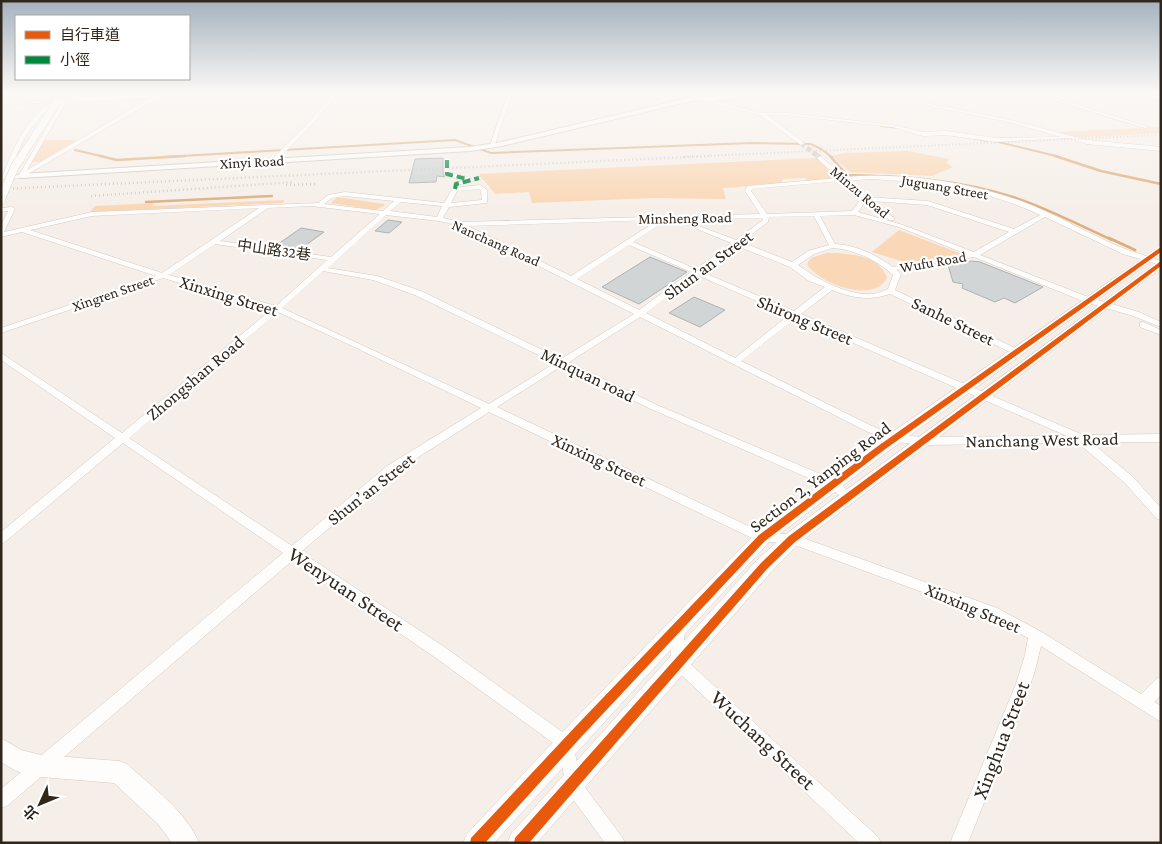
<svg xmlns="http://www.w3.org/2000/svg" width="1162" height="844" viewBox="0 0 1162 844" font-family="'Crimson Pro','Noto Sans TC',serif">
  <rect width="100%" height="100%" fill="#f6efe9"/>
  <path fill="#fad7b6" d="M 1161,127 L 1161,133 L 1159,133 L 1073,138 L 1054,132 Z
    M 43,140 L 77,140 L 41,161 L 31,163 Z
    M 908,151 L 949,159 L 946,163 L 953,167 L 932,176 L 850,172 L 832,156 L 845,153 Z
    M 816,158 L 839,179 L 807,181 L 805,178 L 782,179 L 782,183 C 762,183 743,188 723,188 L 726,199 L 652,198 L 532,203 L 529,192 L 495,194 L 479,174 Z
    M 337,197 L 384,204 L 385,205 L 376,210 L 331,203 Z
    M 284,200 L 283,203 L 90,212 L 95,206 L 154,203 L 152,206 Z
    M 899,230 L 962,254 L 907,263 L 872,252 Z
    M 827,253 C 848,253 880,255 887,278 C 874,304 819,284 807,264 L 811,258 Z"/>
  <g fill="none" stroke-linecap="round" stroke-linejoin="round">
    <path stroke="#deae7f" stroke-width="2" d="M 881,126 L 899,128
      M 972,138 L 987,141
      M 994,141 L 1060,157
      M 75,150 L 105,157
      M 164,157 L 455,140 L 491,153 L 752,143 L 811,144 L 821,149 L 832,157"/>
    <path stroke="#deae7f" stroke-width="2.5" d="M 100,156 L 117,160 L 185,156
      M 830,156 L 847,175 C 903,176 960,180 1013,197 C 1047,208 1079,225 1112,240
      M 1055,156 L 1101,171 L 1161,184
      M 146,202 L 272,196"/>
    <path stroke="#deae7f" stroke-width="3" d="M 1109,238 L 1135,250"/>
  </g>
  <path fill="#d1d5d6" stroke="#aeb2b3" d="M 443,158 L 443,174 L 445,177 L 437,176 L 436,182 L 409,183 L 415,159 Z
    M 388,220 L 402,222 L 389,233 L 375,231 Z
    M 301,228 L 324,232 L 299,250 L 274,247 Z
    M 650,257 L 687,272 L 639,304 L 602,287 Z
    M 972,261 L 980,262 L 1043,287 L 1015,303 L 1004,298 L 995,302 L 962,288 L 963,284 L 953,282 L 948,265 Z
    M 694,297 L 725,310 L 700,327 L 669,313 Z"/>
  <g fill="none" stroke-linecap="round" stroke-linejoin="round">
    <path stroke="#cfc7c0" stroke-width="5" stroke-dasharray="5 2.5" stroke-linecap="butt" d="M 801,143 L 819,157"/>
    <path stroke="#cfc7c0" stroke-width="6" stroke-dasharray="6 3" stroke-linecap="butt" d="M 817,156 L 820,158"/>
    <defs>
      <path id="pedestrian" d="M 479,177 L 481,177 L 481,179 L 458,185 L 457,190 L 453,189 L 454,183 Z"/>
      <path id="minor" d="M 225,91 L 264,91 L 161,96 L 23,177 L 5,180 L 2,178 C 12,151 26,117 53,102 L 1,105 L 1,103 L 55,100 L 65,104 L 27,170 L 158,94 ZM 57,104 L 60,105 L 19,175 L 9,176 C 18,149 31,118 57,104 Z
        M 336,91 L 340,91 L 309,128 L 275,162 L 271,162 L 271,160 L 305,126 Z
        M 509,91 L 513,91 L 494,147 L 489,148 Z
        M 670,91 L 678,91 L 760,113 L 786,113 L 893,125 L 923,132 L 946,131 L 996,138 L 1061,137 L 1009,122 L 886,97 L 818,91 L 886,95 L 1010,120 L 1087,140 L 1161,147 L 1161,151 L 1087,144 L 1068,138 L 996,142 L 946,135 L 923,136 L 893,127 L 786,115 L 767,115 L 803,142 L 804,143 L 801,145 L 760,115 Z
        M 1024,91 L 1031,91 L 1149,127 L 1145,128 Z
        M 820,156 L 844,177 C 903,172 965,181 1021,201 C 1057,214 1091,236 1128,250 C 1139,254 1150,257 1161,261 L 1161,265 L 1123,254 L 1045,217 L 980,255 L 1091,298 L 1139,312 L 1161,322 L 1161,327 L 1133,316 L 1085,302 L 974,257 L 897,270 L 901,274 L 895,290 L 1019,350 L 1020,352 L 1016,355 L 890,294 C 869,301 853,298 832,290 L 801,314 L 1083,435 L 1161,434 L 1161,442 L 1091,442 L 1133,477 L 1161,508 L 1161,520 L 1157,519 L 1125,483 L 1078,443 L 924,445 L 896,442 L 868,432 L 640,317 L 569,362 L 657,405 L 837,481 L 854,496 L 852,499 L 844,499 L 829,487 L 651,409 L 562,366 L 497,407 L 763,533 L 792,534 L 997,608 L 1040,631 L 1141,694 L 1156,679 L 1161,677 L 1161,695 L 1154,702 L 1161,706 L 1161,722 L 1041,646 L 1034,674 L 1020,712 L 968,843 L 950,843 L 1016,684 L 1025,655 L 1028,638 L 987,616 L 792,544 L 758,541 L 489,412 L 395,472 L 301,552 L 443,646 L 572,739 L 581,782 L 622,837 L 625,843 L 605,843 L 567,791 L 565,785 L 560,748 L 433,656 L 293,560 L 7,806 L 1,808 L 1,789 L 283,553 L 123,443 L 5,542 L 1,544 L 1,532 L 115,438 L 1,360 L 1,353 L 122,433 L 271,310 L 163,278 L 1,333 L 1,328 L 156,276 L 22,232 L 1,237 L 1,225 L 8,211 L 1,212 L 1,208 L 12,207 L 15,209 L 4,232 L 92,212 L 318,203 L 328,195 L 345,192 L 444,203 L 453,188 L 480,185 L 487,190 L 487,203 L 449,207 L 443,218 L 461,222 L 760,214 L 745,191 L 747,186 L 838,178 L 818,159 L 817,158 ZM 869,179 C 929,182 986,189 1040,215 L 1014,229 L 928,201 L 866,197 L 848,181 ZM 841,181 L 861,199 L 852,211 L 767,214 L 751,191 L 752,189 ZM 479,189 L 481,191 L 482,200 L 451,203 L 457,191 ZM 345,196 L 394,201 L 383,211 L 324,204 L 332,198 ZM 871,201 L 927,205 L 1009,232 L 974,252 L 903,225 L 858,212 L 865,202 L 890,220 L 894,220 L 894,218 ZM 401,202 L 442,206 L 437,217 L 390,211 ZM 311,206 L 380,214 L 331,257 L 220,241 L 268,208 ZM 259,208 L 162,273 L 30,230 L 92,216 ZM 386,215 L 439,221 L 457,225 L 634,314 L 561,359 L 421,291 L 377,276 L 328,268 ZM 854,215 L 899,227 L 966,254 L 893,267 C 876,255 856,245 835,244 L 820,216 ZM 814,216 L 829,245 L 808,251 L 792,262 L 741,242 L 768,222 L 769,217 ZM 762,218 L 763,220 L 736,240 L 683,220 ZM 658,220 L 571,276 L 468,226 ZM 667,220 L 675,220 L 731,243 L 696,269 L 633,242 ZM 215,244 L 327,260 L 276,306 L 169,275 ZM 629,245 L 691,272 L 639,310 L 577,279 ZM 737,246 L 790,267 L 809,281 L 825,287 L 794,311 L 702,272 ZM 832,248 C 854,249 877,260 893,275 L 888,289 C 883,291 878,293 873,294 C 848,296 817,279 798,265 L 814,254 ZM 323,271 L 373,280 L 415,295 L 555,363 L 489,404 L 282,308 ZM 697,275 L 789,315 L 735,358 L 646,313 ZM 278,312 L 348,344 L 481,408 L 387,466 L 292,546 L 129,438 ZM 796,318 L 1067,436 L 924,437 L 897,435 L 876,428 L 741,361 Z
        M 1143,322 L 1161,330 L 1161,335 L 1140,327 L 1140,323 Z
        M 677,624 L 682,626 L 684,630 L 685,659 L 878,837 L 881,843 L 859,843 L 673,667 L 671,662 L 670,630 L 672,626 Z"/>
      <path id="tertiary" d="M 742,91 L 750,91 L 728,100 L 692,101 L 502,146 L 470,151 L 21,178 L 17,176 L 21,174 L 470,147 L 502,142 L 692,97 L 727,96 Z
        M 1132,91 L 1142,91 L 1161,96 L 1161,100 Z"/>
      <path id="secondary" d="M 162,91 L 170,91 L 160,97 L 58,103 L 55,101 L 58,99 L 159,93 Z
        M 1,738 L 21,750 L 41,755 L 119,761 L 127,764 C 152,787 186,811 199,843 L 172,843 L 158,824 L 114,783 L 41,777 L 16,771 L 1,762 Z"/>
      <path id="primary" d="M 1161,246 L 1161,254 L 887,452 L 768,543 L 494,843 L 463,843 L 467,834 L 571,723 L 756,533 L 875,444 Z
        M 1161,260 L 1161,268 L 798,544 L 771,572 L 537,843 L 507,843 L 511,834 L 757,560 L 786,534 Z"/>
    </defs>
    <use href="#pedestrian" stroke="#d3cac3" stroke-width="1"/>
    <use href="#minor" stroke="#d3cac3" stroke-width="1"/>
    <use href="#tertiary" stroke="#d3cac3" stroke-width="2"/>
    <use href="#secondary" stroke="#d3cac3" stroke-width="1"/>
    <use href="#primary" stroke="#d3cac3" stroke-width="1"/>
    <use href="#pedestrian" fill="#fefdfc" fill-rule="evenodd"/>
    <use href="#minor" fill="#fefdfc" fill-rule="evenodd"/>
    <use href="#tertiary" fill="#fefdfc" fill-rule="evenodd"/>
    <use href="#secondary" fill="#fefdfc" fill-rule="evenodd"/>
    <use href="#primary" fill="#fefdfc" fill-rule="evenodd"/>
    <path stroke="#cac8c6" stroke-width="2" stroke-dasharray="1 2.5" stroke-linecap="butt" d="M 683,157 L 1161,135"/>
    <path stroke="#cac8c6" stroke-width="2.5" stroke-dasharray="1 3" stroke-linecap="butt" d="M 286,185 L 316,184
      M 1,189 L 710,156
      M 91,196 L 294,182"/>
    <defs>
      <path id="pedestrian-bridge" d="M 447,160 L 447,174 L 467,179"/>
      <path id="secondary-bridge-far1" d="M 21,157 L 57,102"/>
      <path id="secondary-bridge" d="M 1,199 L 15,166 L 22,156"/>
    </defs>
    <use href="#pedestrian-bridge" stroke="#d3cac3" stroke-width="5" stroke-linecap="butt"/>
    <use href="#secondary-bridge-far1" stroke="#d3cac3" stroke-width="8" stroke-linecap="butt"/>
    <use href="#secondary-bridge" stroke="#d3cac3" stroke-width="9" stroke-linecap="butt"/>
    <use href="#pedestrian-bridge" stroke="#fefdfc" stroke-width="4.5"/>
    <use href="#secondary-bridge-far1" stroke="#fefdfc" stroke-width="7"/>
    <use href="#secondary-bridge" stroke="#fefdfc" stroke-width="8"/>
    <path stroke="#00873e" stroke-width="4" stroke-dasharray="8 4" stroke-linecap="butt" d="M 447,160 L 447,174 L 467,179
      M 455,189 L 456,184 L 479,178"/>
    <defs>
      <path id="cycleway" d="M 1161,247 L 1161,252 L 884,450 L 765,541 L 583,735 L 485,843 L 470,843 L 471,838 L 575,727 L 759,535 L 878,446 Z
        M 1161,261 L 1161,266 L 795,542 L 767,569 L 529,843 L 514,843 L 515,838 L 761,563 L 789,536 Z"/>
    </defs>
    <use href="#cycleway" stroke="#fff" stroke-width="3"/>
    <use href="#cycleway" fill="#e8590c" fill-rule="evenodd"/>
  </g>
  <linearGradient id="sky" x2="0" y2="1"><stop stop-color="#a4b2be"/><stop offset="0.44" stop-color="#fbf8f5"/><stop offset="1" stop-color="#fbf8f5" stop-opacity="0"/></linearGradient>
  <rect width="1162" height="209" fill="url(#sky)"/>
  <g text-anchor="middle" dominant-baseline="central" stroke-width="4.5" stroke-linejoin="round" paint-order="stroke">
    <g font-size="15" fill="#31261c" stroke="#fff">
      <text transform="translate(252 162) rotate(-3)">Xinyi Road</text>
      <text transform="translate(945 187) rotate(10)">Juguang Street</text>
      <text transform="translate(860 192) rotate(40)">Minzu Road</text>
      <text transform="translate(685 218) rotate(-1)">Minsheng Road</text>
      <text transform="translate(496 243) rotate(24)">Nanchang Road</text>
      <text transform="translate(274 250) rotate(8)">中山路32巷</text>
      <text transform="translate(933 262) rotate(-10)">Wufu Road</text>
      <text transform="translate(113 293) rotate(-19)">Xingren Street</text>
    </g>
    <g font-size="18" fill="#31261c" stroke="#fff">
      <text transform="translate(708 265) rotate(-36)">Shun’an Street</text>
      <text transform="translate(229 296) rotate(17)">Xinxing Street</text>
      <text transform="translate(805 320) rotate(23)">Shirong Street</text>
      <text transform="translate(953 321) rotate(26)">Sanhe Street</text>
      <text transform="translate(588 375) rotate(26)">Minquan road</text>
      <text transform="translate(195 378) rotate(-40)">Zhongshan Road</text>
      <text transform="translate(1042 440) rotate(-1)">Nanchang West Road</text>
      <text transform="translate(599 460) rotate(25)">Xinxing Street</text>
      <text transform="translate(820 477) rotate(-37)">Section 2, Yanping Road</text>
      <text transform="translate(371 489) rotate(-38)">Shun’an Street</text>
      <text transform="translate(973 608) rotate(23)">Xinxing Street</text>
    </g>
    <g font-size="21" fill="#31261c" stroke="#fff">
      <text transform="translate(346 589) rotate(34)">Wenyuan Street</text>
      <text transform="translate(763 740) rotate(43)">Wuchang Street</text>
      <text transform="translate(1001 740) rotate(-69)">Xinghua Street</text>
    </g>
  </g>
  <rect width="1162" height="844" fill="none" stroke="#31261c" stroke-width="5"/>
  <rect x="15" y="15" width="175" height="65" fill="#ffffff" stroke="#ada8a4"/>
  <rect x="25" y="31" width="25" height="8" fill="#e8590c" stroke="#ada8a4"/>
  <text x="60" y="40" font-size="15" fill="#31261c">自行車道</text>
  <rect x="25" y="56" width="25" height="8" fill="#00873e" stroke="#ada8a4"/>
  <text x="60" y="65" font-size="15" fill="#31261c">小徑</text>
  <g transform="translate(40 804) rotate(226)" stroke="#ffffff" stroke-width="4" paint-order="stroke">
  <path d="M0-4L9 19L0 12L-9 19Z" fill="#31261c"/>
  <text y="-8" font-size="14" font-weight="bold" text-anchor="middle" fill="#31261c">北</text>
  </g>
</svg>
